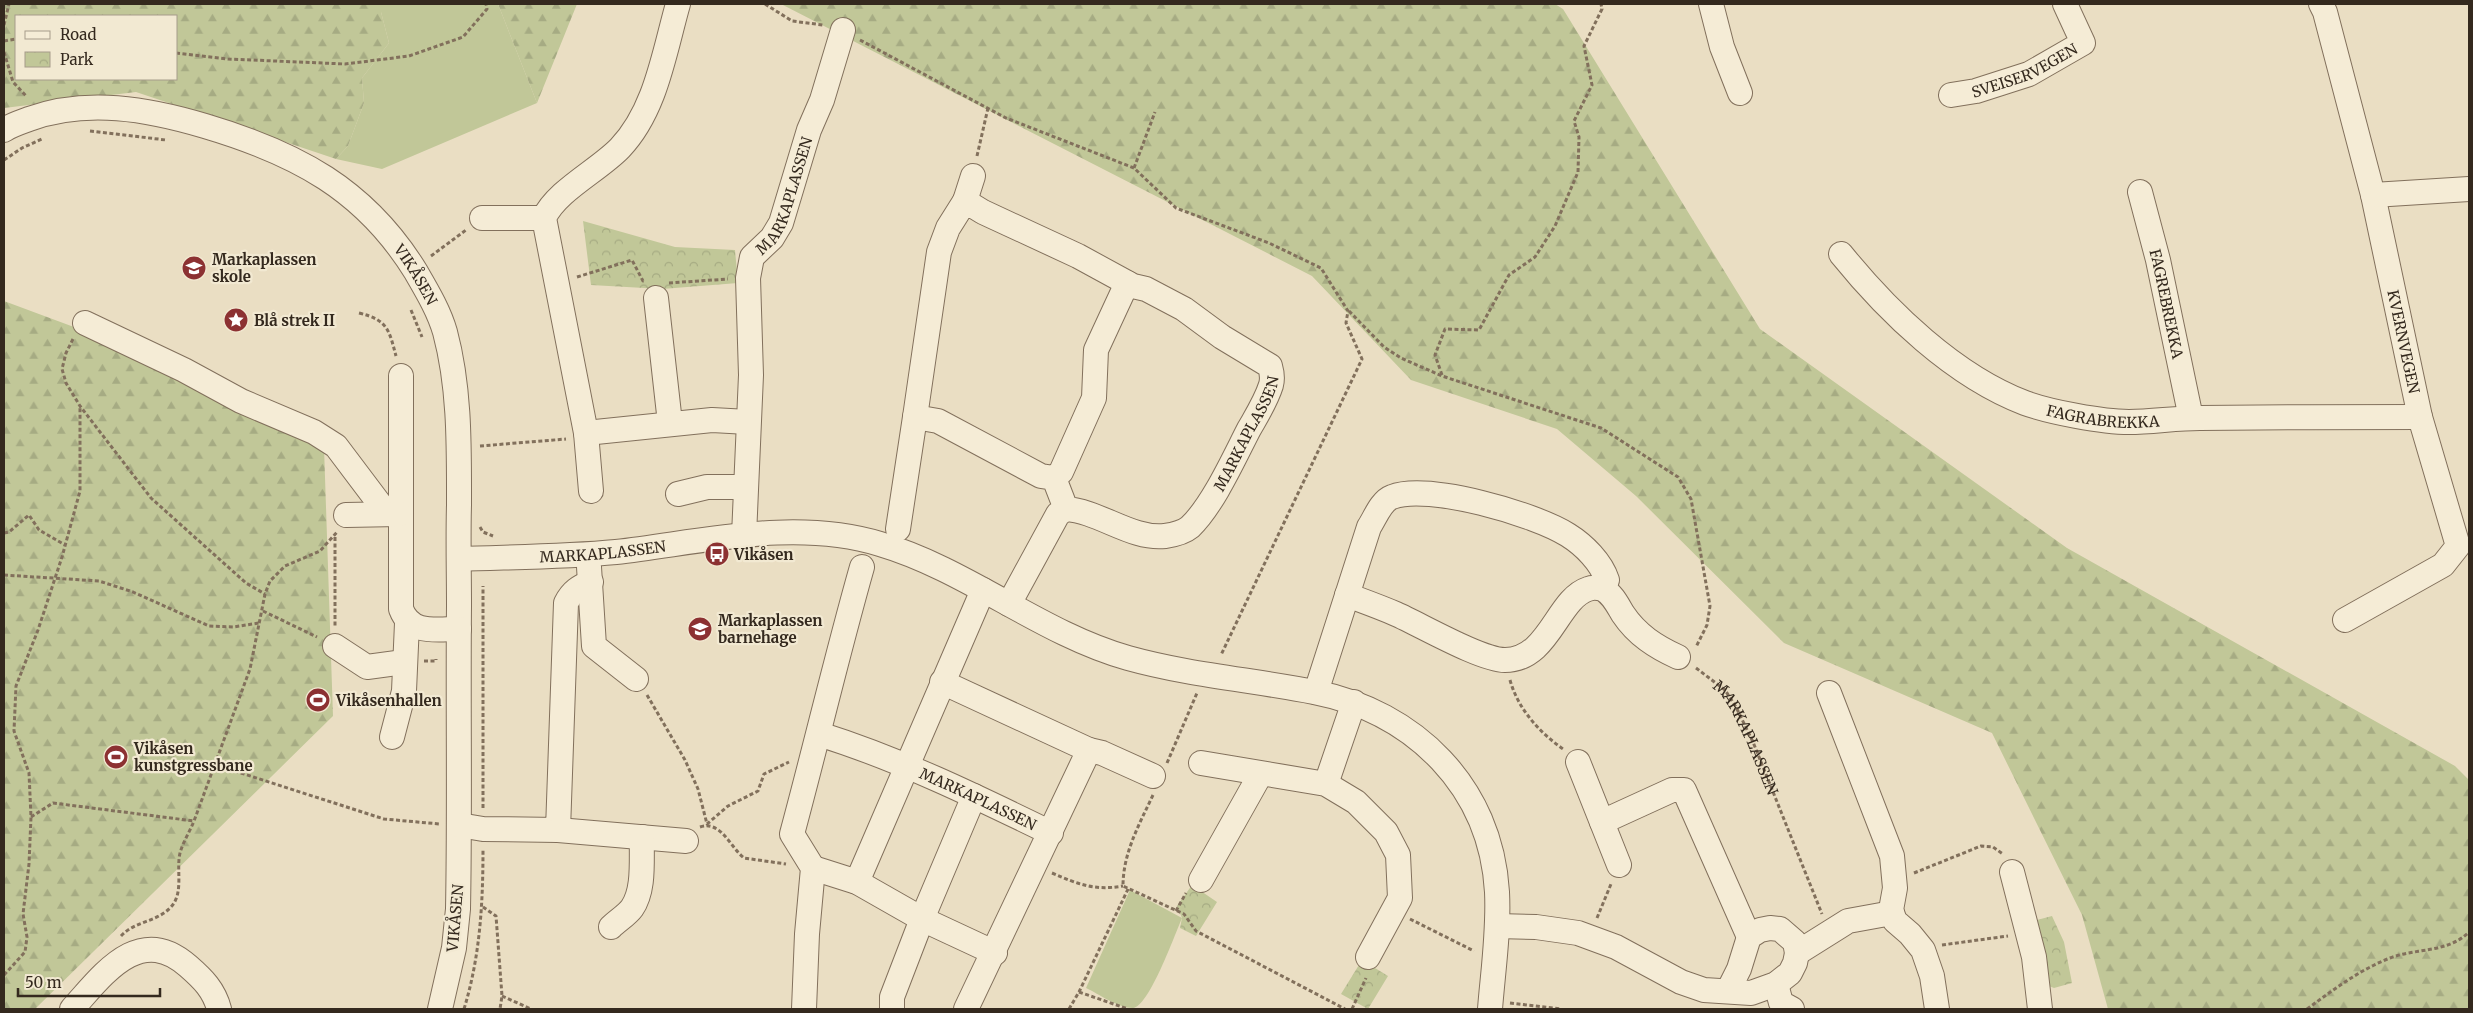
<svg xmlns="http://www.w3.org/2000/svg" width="2473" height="1013" viewBox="0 0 2473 1013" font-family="Merriweather,serif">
  <defs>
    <pattern id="forest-firs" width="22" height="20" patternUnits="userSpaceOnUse" patternTransform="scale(1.25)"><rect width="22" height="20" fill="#c1c798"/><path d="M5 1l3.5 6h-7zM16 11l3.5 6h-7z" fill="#a6ab83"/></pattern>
    <pattern id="park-crowns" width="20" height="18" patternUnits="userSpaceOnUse" patternTransform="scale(1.25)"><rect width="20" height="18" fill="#c1c798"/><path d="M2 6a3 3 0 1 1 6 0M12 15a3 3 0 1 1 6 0" fill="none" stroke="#a6ab83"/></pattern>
  </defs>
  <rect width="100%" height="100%" fill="#eadec3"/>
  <path fill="#c1c798" d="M 381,4 L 498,4 L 537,103 L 382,169 L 336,159 L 348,146 L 364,103 L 362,78 L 389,43 L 381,12 Z
    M 1130,890 L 1182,918 C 1175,934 1149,1007 1133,1008 C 1118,1008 1099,994 1086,988 Z"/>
  <path fill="url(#forest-firs)" fill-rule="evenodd" d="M 4,4 L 381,4 L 381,12 L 389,43 L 362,78 L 364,103 L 348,146 L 336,159 L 136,92 L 4,108 ZM 16,16 L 176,16 L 176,79 L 16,79 Z
    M 498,4 L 577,4 L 537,103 Z
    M 781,4 L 1555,4 L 1563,9 L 1760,329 L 2067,548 L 2455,766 L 2469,780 L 2469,1009 L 2108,1009 L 2082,915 L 1992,733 L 1784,643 L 1636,496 L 1557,429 L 1411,380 L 1312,276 Z
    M 4,301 L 125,346 L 324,447 L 333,716 L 35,1009 L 4,1009 Z"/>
  <path fill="url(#park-crowns)" d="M 583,221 L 675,247 L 735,250 L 738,283 L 662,289 L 591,285 Z
    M 1192,885 L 1217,902 L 1196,936 L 1180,928 L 1182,918 L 1177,906 Z
    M 2052,916 L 2064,942 L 2072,983 L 2054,988 L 2049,986 L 2036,925 L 2037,920 Z
    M 1362,960 L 1388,976 L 1368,1009 L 1341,994 Z"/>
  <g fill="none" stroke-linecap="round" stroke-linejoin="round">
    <defs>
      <g id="minor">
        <path d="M 1711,4 L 1722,47 L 1740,93"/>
        <path id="s2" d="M 2321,4 L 2325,12 L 2373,195 L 2420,417 L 2458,546 L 2443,565 L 2345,620"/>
        <path id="s3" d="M 1951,95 L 1976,91 L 2029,74 L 2083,43 L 2065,4"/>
        <path id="s4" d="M 4,130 C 11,125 21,122 29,119 C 87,98 148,109 205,126 C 296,153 365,189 416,272 C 427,291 439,311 445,332 C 460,388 459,447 459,505 C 458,539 459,572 459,606 C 458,707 460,808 458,909 L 454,948 L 440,1009"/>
        <path id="s5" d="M 2140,192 L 2158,260 L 2191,418"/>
        <path d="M 2373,195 L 2469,189"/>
        <path d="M 965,201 L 973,176"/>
        <path d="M 482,218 L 544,218"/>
        <path id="s6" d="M 1841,254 C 1888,312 1954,376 2025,403 C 2050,412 2102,422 2129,422 C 2152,422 2176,418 2200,418 C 2273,417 2347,417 2420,417"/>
        <path d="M 656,298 L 670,423"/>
        <path d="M 85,323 L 184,370 L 241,401 L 314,432 L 336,446 L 382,507 L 401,514"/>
        <path d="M 401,376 L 401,609 C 411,635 435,629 459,629"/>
        <path d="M 586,433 L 712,420 L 748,422"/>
        <path d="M 1054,478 L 1061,472 L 1094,398 L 1096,350 L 1127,283"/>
        <path d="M 591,491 L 586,433 L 544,218 C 556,191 599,170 620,148 C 656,110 664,53 678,4"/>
        <path d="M 678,494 L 707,487 L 744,487"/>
        <path d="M 346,515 L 399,514"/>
        <path d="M 898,529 L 915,417"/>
        <path id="s7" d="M 744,536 L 751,375 L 748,278 L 752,257 L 772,238 L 781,223 L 809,130 L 822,100 L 843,30"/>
        <path id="s8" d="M 459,559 C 512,557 563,557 616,552 C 703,542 794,518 880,544 C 968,570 1040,633 1128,658 C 1189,675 1253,680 1314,692 C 1415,712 1491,787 1497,892 C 1499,931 1493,971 1490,1009"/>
        <path d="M 589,567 L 594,646 L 636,679"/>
        <path d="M 1347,595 C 1363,601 1380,607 1396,614 C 1421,625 1481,660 1505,660 C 1549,660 1557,599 1588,589 C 1593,587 1599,588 1603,589 C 1613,595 1617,604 1623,614 C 1637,635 1656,647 1678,657"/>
        <path id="s9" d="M 1009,604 L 1058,514 L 1066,509 C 1099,511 1132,540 1165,536 C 1172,535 1184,532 1190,527 C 1213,505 1234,458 1249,429 C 1257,415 1266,401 1271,385 C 1273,378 1272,373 1270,366 L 1222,337 L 1184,309 L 1146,289 L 1133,286 L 1078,256 L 983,212 L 965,201 L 948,228 L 939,252 L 915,417 L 938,421 L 1041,476 L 1054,478 L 1066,509"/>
        <path d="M 335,646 L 367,667 L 404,662"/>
        <path d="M 942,682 L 1089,750 L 966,1009"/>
        <path d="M 1316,692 L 1369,527 C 1375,518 1381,501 1392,497 C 1428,483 1535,514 1568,535 C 1584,545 1601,562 1607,580 L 1603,589"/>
        <path d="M 1829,693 L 1892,856 L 1895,888 L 1891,910 L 1895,921 L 1910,934 L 1923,950 L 1932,976 L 1937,1009"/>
        <path id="s10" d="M 819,734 C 899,759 975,796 1051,833"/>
        <path d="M 392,737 L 404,691 L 407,623"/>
        <path d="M 1089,750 L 1102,753 L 1153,776"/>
        <path d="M 1578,762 L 1619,865"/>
        <path d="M 1201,763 L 1326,784 L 1356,802 L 1386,832 L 1398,855 L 1400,898 L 1368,957"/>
        <path d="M 1326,784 L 1354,702"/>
        <path d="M 1602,822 L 1672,790 L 1684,790 L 1749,937"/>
        <path d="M 459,825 L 483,829 L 558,830 L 566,603 C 572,591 579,587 591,582"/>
        <path d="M 558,830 L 686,841"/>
        <path d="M 813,868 L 857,882 L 922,919 L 995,953"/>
        <path d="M 2012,872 L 2034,957 L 2040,1009"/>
        <path d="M 1201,880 L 1260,775"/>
        <path d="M 857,882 L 983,590"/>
        <path d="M 1497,926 L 1536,927 L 1578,933 L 1616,947 L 1681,982 L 1704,990 L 1751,993 L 1776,984 L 1790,973 L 1795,963 L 1797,953 L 1795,942 L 1780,929 L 1770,928 L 1760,930 L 1749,937 L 1739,969 L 1728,991"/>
        <path d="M 611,927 C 617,921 627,915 632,908 C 645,889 641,859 642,837"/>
        <path d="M 1797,953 L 1848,921 L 1892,913"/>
        <path d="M 1776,984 L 1781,1003 L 1792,1009"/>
        <path d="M 72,1009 C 103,975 139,923 188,966 C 203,979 214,990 219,1009"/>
        <path d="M 804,1009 L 807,934 L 813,868 L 792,834 C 816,745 837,655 862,567"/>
        <path d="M 892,1009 L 892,997 L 922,919 L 974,796"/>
      </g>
    </defs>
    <use href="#minor" stroke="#82705c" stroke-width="26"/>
    <g stroke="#82705c" stroke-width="3" stroke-dasharray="4 2.5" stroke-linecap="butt">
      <path d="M 765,4 L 792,21 L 823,25"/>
      <path d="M 4,25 L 9,4"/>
      <path d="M 860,40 L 1006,118 L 1134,168 L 1176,208 L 1269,243 L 1321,268 L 1348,311 L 1346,323 L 1362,359 L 1221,655"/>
      <path d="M 4,41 L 16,39"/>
      <path d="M 4,52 L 13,82 L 27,97"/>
      <path d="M 176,53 L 228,59 L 345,64 L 409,56 L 463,37 L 487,9 L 486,4"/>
      <path d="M 90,131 L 166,140"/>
      <path d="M 977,156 L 988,108"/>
      <path d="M 4,160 L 22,148 L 42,139"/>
      <path d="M 1134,168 L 1155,112"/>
      <path d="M 431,256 L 466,230"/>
      <path d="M 577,277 L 632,260 L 643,281 L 646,281"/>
      <path d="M 669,283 L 728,279"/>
      <path d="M 411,310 L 422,337"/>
      <path d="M 1349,311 L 1384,347 L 1401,358 L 1442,376 L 1601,428 L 1678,477 L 1691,499 L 1710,606 L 1707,625 L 1696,647"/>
      <path d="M 359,313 C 388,320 389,330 396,356"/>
      <path d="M 73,339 L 66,353 L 62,369 L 66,383 L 80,406 L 151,498 L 246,583 L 265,594"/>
      <path d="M 1442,375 L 1435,355 L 1445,329 L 1479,330 L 1509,275 L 1535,257 L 1555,226 L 1578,172 L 1579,137 L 1574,121 L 1592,85 L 1584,46 L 1602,9 L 1601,4"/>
      <path d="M 480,446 L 566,439"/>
      <path d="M 480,527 L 483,532 L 493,536"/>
      <path d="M 4,533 L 9,532 L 29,515 L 39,530 L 65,545"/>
      <path d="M 335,537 L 335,626"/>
      <path d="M 4,575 L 99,581 L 133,592 L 209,626 L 233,627 L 259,623"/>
      <path d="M 263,611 L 317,637"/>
      <path d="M 424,661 L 436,661 L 436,659"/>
      <path id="s1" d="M 1696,668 L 1725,690 L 1736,707 L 1753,742 L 1822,914"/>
      <path d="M 1510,680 C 1518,709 1539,732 1563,749"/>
      <path d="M 647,695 L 685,760 L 698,789 L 707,824 L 728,806 L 758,791 L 764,774 L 789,762"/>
      <path d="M 1167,763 L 1197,693"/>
      <path d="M 216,765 L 384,819 L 440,824"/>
      <path d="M 1153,795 C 1139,825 1123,853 1123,886 L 1184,914 L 1196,931 L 1345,1009"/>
      <path d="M 483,808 L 483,586"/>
      <path d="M 31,817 L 53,803 L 194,821 L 250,669 L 265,594 L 270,581 L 285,566 L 320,551 L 337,532"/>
      <path d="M 700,827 C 721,820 730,847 744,858 L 786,864"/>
      <path d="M 1052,873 C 1078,884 1094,891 1123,886"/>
      <path d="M 1914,873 L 1981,846 L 1993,847 L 2003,854"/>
      <path d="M 483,907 L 496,916 L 502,996 L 500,1009"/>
      <path d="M 1176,911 L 1186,893"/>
      <path d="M 1597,918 L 1611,884"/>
      <path d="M 1410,919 L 1474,951"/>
      <path d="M 121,936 C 135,921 157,922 171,907 C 184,893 176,870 180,853 C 183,842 190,831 194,821"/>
      <path d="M 1942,945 L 2008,936"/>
      <path d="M 4,975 L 25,952 L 27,937 L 23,914 L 29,864 L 31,817 L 29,773 L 14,731 L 16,686 L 38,630 L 62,557 L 80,491 L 80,406"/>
      <path d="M 1079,992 L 1128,1009"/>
      <path d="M 502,996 L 531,1009"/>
      <path d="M 1510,1003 L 1561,1009"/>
      <path d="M 464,1009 C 480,957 483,904 483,849"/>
      <path d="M 1069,1009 L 1079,992 L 1129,887"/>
      <path d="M 1352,1009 L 1366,978"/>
      <path d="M 2307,1009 C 2333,990 2359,970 2390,958 C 2416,948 2448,953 2469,932"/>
    </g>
    <use href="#minor" stroke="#f5ecd6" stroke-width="24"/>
  </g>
  <defs>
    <symbol id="school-disc" viewBox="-11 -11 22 22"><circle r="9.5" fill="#8c3132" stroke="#f2e9d2"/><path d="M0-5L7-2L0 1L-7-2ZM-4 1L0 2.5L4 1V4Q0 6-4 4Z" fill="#fff"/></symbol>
    <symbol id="sight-disc" viewBox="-11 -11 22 22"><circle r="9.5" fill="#8c3132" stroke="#f2e9d2"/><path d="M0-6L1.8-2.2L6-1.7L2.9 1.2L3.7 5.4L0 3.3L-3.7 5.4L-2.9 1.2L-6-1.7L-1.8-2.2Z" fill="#fff"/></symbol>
    <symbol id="bus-disc" viewBox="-11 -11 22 22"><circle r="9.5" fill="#8c3132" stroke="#f2e9d2"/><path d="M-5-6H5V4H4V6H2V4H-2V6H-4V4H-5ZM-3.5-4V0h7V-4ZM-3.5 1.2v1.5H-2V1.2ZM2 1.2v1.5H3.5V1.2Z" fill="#fff"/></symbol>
    <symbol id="stadium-disc" viewBox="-11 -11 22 22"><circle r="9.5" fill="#8c3132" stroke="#f2e9d2"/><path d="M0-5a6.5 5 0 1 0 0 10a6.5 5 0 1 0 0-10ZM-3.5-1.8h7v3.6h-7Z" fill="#fff"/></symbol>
  </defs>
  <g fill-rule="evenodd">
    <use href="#school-disc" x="180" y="254" width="28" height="28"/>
    <use href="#sight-disc" x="222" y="306" width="28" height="28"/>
    <use href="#bus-disc" x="703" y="540" width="28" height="28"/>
    <use href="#school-disc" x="686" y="615" width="28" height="28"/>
    <use href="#stadium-disc" x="304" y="686" width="28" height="28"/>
    <use href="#stadium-disc" x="102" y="743" width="28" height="28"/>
  </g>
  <g text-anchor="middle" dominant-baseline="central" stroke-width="4.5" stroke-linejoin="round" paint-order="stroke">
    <g font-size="15" fill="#34291e" stroke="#f2e9d2">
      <text stroke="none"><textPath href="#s3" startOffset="78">SVEISERVEGEN</textPath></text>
      <text stroke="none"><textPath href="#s7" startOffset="351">MARKAPLASSEN</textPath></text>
      <text stroke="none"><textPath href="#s4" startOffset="472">VIKÅSEN</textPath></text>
      <text stroke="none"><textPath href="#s5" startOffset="115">FAGREBREKKA</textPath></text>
      <text stroke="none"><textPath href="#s2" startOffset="348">KVERNVEGEN</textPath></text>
      <text stroke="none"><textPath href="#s6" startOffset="319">FAGRABREKKA</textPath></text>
      <text stroke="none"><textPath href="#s9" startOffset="352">MARKAPLASSEN</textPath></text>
      <text stroke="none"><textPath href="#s8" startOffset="144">MARKAPLASSEN</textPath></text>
      <text stroke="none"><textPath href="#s1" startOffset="88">MARKAPLASSEN</textPath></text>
      <text stroke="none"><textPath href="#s10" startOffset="172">MARKAPLASSEN</textPath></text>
      <text transform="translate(455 918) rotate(-85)">VIKÅSEN</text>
    </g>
    <g font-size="15" font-weight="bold" fill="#34291e" stroke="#f2e9d2" text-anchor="start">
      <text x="212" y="259">Markaplassen<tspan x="212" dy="17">skole</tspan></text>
      <text x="254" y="320">Blå strek II</text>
      <text x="734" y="554">Vikåsen</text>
      <text x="718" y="620">Markaplassen<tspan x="718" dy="17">barnehage</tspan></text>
      <text x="336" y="700">Vikåsenhallen</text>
      <text x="134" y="748">Vikåsen<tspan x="134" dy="17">kunstgressbane</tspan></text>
    </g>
  </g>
  <rect width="2473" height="1013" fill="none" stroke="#34291e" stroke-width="10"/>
  <rect x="15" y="15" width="162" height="65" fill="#f2e9d2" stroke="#a69c8a"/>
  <rect x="25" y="31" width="25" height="8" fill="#f5ecd6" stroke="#a69c8a"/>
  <text x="60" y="40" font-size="15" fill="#34291e">Road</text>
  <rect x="25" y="52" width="25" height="15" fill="url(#park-crowns)" stroke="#a69c8a"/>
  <text x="60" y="65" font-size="15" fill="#34291e">Park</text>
  <path d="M18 988v8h142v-8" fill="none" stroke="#34291e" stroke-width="2.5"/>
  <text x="25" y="988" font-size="15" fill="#34291e" stroke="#f2e9d2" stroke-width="4" paint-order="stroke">50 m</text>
</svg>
